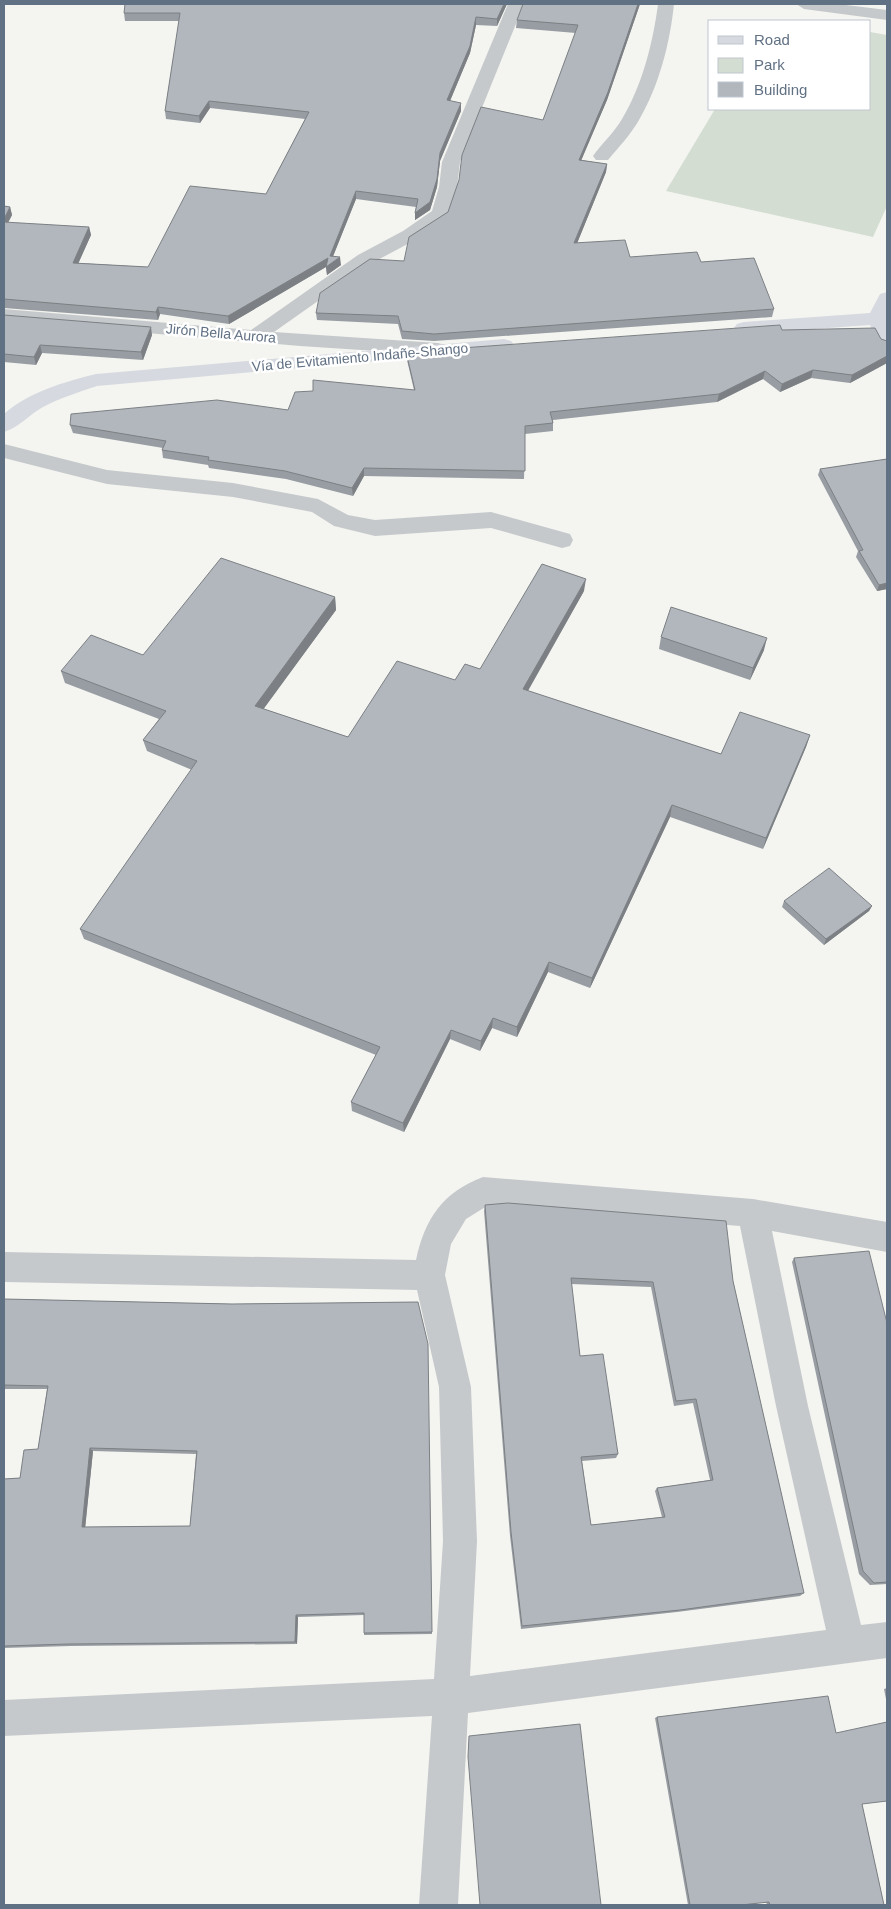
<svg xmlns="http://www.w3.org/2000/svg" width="891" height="1909" viewBox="0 0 891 1909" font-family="Arial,sans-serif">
  <rect width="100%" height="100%" fill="#f4f5f0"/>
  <path fill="#d4ddd1" d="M 870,32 L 887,35 L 887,206 L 873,237 L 666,191 L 715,109 L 870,109 Z"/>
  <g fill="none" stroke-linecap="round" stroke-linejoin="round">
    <path fill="#c6c9cc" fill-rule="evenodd" d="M 508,4 L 524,4 L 460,162 L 457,187 L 447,218 L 417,239 L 372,263 L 274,332 L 438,343 L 445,345 L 448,349 L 445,353 L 438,355 L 300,346 L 4,321 L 4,309 L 251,330 L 358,255 L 403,231 L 432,211 L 439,187 L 442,162 Z
      M 658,4 L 674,4 C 670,43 659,86 639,120 C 631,134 619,147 608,160 L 596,160 L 593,156 C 602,143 614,133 622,119 C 642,86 653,43 658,4 Z
      M 796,4 L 838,4 L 887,10 L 887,20 L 804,9 Z
      M 4,444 L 107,470 L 233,483 L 318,499 L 348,515 L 375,520 L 491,512 L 570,534 L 573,540 L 570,546 L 562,548 L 491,528 L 375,536 L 334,526 L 312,512 L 233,497 L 107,484 L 4,458 Z
      M 483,1177 L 753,1199 L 887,1222 L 887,1252 L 772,1231 L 808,1406 L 861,1625 L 887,1622 L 887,1658 L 468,1713 L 458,1905 L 419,1905 L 432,1716 L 4,1736 L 4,1700 L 434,1679 L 443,1541 L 439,1387 L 417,1290 L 4,1282 L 4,1252 L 416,1260 C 425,1218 443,1192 483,1177 ZM 487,1206 L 740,1226 L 776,1406 L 826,1630 L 470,1676 L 477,1541 L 471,1387 L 445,1275 L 451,1244 L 466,1219 Z"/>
    <path fill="#d6d9df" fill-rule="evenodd" d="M 887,292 L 887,348 L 880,346 L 870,325 L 744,334 L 737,332 L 734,328 L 737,324 L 744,322 L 870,313 L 880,294 Z
      M 504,339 L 511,341 L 514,345 L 511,349 L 97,386 C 79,392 60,398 43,407 C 30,414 18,428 4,432 L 4,414 C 29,392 64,382 96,374 Z"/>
  </g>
  <path fill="#989da3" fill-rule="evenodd" d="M 125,4 L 507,4 L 497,26 L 476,25 L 470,53 L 450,101 L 461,111 L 440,161 L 437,187 L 430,210 L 415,220 L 415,213 L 416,207 L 356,199 L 333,256 L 341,265 L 327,275 L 326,267 L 229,324 L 160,314 L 158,320 L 4,308 L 4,206 L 10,207 L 12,215 L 8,223 L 89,227 L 91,235 L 78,263 L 148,267 L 266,194 L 305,119 L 210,108 L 200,123 L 166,119 L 165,111 L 179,21 L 125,21 L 124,13 Z
    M 640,4 L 607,100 L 581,160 L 607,164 L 606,172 L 577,243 L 630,257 L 701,262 L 774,309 L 772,317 L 434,341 L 402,339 L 398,324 L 317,320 L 316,313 L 404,261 L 448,212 L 543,120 L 576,33 L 516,28 L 517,20 Z
    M 4,315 L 152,335 L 143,360 L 42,353 L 36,365 L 4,362 Z
    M 782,330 L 881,339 L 887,341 L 887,363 L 850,383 L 811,378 L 780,392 L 763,379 L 717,402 L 553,420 L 553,431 L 525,434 L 524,479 L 364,476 L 353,496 L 286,479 L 209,468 L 208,465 L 163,458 L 162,450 L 163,448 L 73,433 L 70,425 L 288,410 L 414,390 L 407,360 L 406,352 Z
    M 887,459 L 887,589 L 877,591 L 856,557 L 858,551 L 818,475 L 820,469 Z
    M 584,591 L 528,691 L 721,754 L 810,735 L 806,747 L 763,849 L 670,817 L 590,988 L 548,972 L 517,1037 L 492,1028 L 480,1051 L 450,1039 L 404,1132 L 352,1111 L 351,1102 L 376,1055 L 84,939 L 80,929 L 192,770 L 147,751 L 143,740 L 159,719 L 65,683 L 61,671 L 143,655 L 335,597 L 336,610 L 263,709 L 348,737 L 455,680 L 480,669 Z
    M 661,637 L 764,650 L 750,680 L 659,649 Z
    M 784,901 L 872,906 L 869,911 L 824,945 L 782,907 Z
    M 485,1205 L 733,1281 L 804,1593 L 800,1596 L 677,1612 L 521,1629 L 510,1536 L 484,1211 ZM 571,1284 L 651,1287 L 674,1406 L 693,1403 L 710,1480 L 657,1488 L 655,1491 L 662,1517 L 591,1525 L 582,1461 L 616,1458 L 618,1454 L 580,1356 Z
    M 794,1258 L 887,1323 L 887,1584 L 870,1585 L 859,1574 L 792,1262 Z
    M 4,1299 L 232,1304 L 418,1302 L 432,1634 L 364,1635 L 364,1615 L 298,1617 L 297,1644 L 71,1646 L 4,1648 L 4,1479 L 20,1478 L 38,1449 L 47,1389 L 4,1389 ZM 93,1451 L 196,1454 L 190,1526 L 85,1527 Z
    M 887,1688 L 887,1704 L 884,1689 Z
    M 657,1717 L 836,1733 L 862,1804 L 884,1905 L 767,1905 L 766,1902 L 741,1905 L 688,1905 L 655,1718 Z"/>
  <path fill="#7c8084" d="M 504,4 L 507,4 L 497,26 L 497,19 Z
    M 638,4 L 640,4 L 607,100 L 578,168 L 579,160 Z
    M 476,17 L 476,25 L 470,53 L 447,108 L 447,100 Z
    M 209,101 L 210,108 L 200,123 L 199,116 Z
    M 461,103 L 461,111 L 440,161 L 437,187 L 430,210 L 415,220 L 415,213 Z
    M 607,164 L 606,172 L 574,251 L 574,243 Z
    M 356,191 L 356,199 L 330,264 L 340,257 L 341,265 L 327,275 L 326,267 L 229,324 L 228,316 L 328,258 Z
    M 10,207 L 12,215 L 4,230 L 4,219 Z
    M 89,227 L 91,235 L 75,271 L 73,263 Z
    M 158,307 L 160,314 L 158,320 L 156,312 Z
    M 151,327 L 152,335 L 143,360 L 141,352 Z
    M 40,345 L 42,353 L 36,365 L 34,357 Z
    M 887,356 L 887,363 L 850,383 L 852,375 Z
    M 813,370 L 811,378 L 780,392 L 782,384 Z
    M 765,371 L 763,379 L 717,402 L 719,394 Z
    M 364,468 L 364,476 L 353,496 L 352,488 Z
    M 586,579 L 584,591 L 522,701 L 523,689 Z
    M 887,583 L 887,589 L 877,591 L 879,585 Z
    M 335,597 L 336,610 L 257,718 L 255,706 Z
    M 767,638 L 764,650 L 750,680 L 753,668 Z
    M 810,735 L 806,747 L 763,849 L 766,838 Z
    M 672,805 L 670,817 L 590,988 L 592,978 Z
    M 872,906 L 869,911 L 824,945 L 826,939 Z
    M 549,962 L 548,972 L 517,1037 L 517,1027 Z
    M 493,1018 L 492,1028 L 480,1051 L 481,1041 Z
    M 451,1030 L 450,1039 L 404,1132 L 403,1123 Z
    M 90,1448 L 93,1451 L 85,1530 L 82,1527 Z
    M 296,1615 L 298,1617 L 297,1644 L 295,1642 Z"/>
  <path fill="#b1b7bd" stroke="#7c8084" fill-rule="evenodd" d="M 125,4 L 504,4 L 497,19 L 476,17 L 470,46 L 447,100 L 461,103 L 440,153 L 437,179 L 430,202 L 415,213 L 418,199 L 356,191 L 330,256 L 340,257 L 326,267 L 328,258 L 228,316 L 158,307 L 156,312 L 4,299 L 4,222 L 89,227 L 73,263 L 148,267 L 190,186 L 266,194 L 309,112 L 209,101 L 199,116 L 165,111 L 180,13 L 124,13 Z
    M 523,4 L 638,4 L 608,92 L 579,160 L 607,164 L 574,243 L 625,240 L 630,257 L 697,252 L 701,262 L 754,258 L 774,309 L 434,334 L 402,331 L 398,316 L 316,313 L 320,293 L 370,259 L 404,261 L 409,237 L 448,212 L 459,180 L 462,155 L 481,107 L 543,120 L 578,25 L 517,20 Z
    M 4,206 L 10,207 L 4,219 Z
    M 4,315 L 151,327 L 141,352 L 40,345 L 34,357 L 4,354 Z
    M 780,325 L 782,330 L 875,328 L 881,339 L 887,341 L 887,356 L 852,375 L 813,370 L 782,384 L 765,371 L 719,394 L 550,412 L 553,423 L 525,426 L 525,471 L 364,468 L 352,488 L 285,471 L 208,460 L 209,457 L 162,450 L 166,441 L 70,425 L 71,414 L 217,400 L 288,410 L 295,392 L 313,391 L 313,380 L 415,390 L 406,352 Z
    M 887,459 L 887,583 L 879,585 L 859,551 L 863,550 L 820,469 Z
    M 221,558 L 335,597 L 255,706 L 348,737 L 397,661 L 455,680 L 465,664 L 480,669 L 542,564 L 586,579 L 523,689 L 721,754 L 740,712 L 810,735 L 766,838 L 672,805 L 592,978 L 549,962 L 517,1027 L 493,1018 L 481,1041 L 451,1030 L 403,1123 L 351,1102 L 380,1047 L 80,929 L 197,761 L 143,740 L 166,711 L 61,671 L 91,635 L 143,655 Z
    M 671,607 L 767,638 L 753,668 L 661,637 Z
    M 829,868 L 872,906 L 826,939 L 784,901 Z
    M 508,1203 L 726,1221 L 733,1281 L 804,1593 L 680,1610 L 522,1626 L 511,1532 L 485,1205 ZM 571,1278 L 653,1282 L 676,1401 L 696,1399 L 713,1480 L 657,1488 L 665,1517 L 591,1525 L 581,1457 L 618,1454 L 603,1354 L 580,1356 Z
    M 869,1251 L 887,1323 L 887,1582 L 874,1583 L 863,1571 L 794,1258 Z
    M 4,1299 L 232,1304 L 418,1302 L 428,1344 L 432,1632 L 364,1633 L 364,1613 L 296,1615 L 295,1642 L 68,1644 L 4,1646 L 4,1479 L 20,1478 L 24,1450 L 38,1449 L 48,1386 L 4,1385 ZM 90,1448 L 197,1451 L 190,1526 L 82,1527 Z
    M 828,1696 L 836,1733 L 887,1722 L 887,1801 L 862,1804 L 884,1905 L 770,1905 L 769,1902 L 741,1905 L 690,1905 L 657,1717 Z
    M 580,1724 L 601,1905 L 480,1905 L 468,1757 L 469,1736 Z"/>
  <g text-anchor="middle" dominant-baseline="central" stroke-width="5" stroke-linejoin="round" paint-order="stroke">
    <g font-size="14" fill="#617184" stroke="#fff">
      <text transform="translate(221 333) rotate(5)">Jirón Bella Aurora</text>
      <text transform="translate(360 357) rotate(-5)">Vía de Evitamiento Indañe-Shango</text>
    </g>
  </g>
  <rect width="891" height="1909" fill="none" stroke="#617184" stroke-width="10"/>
  <rect x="708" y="20" width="162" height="90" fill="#ffffff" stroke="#c0c6ce"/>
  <rect x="718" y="36" width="25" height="8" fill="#d6d9df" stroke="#c0c6ce"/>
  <text x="754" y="45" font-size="15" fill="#617184">Road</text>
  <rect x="718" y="58" width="25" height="15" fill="#d4ddd1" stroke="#c0c6ce"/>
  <text x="754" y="70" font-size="15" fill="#617184">Park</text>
  <rect x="718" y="82" width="25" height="15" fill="#b1b7bd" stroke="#c0c6ce"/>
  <text x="754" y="95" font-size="15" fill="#617184">Building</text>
</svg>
